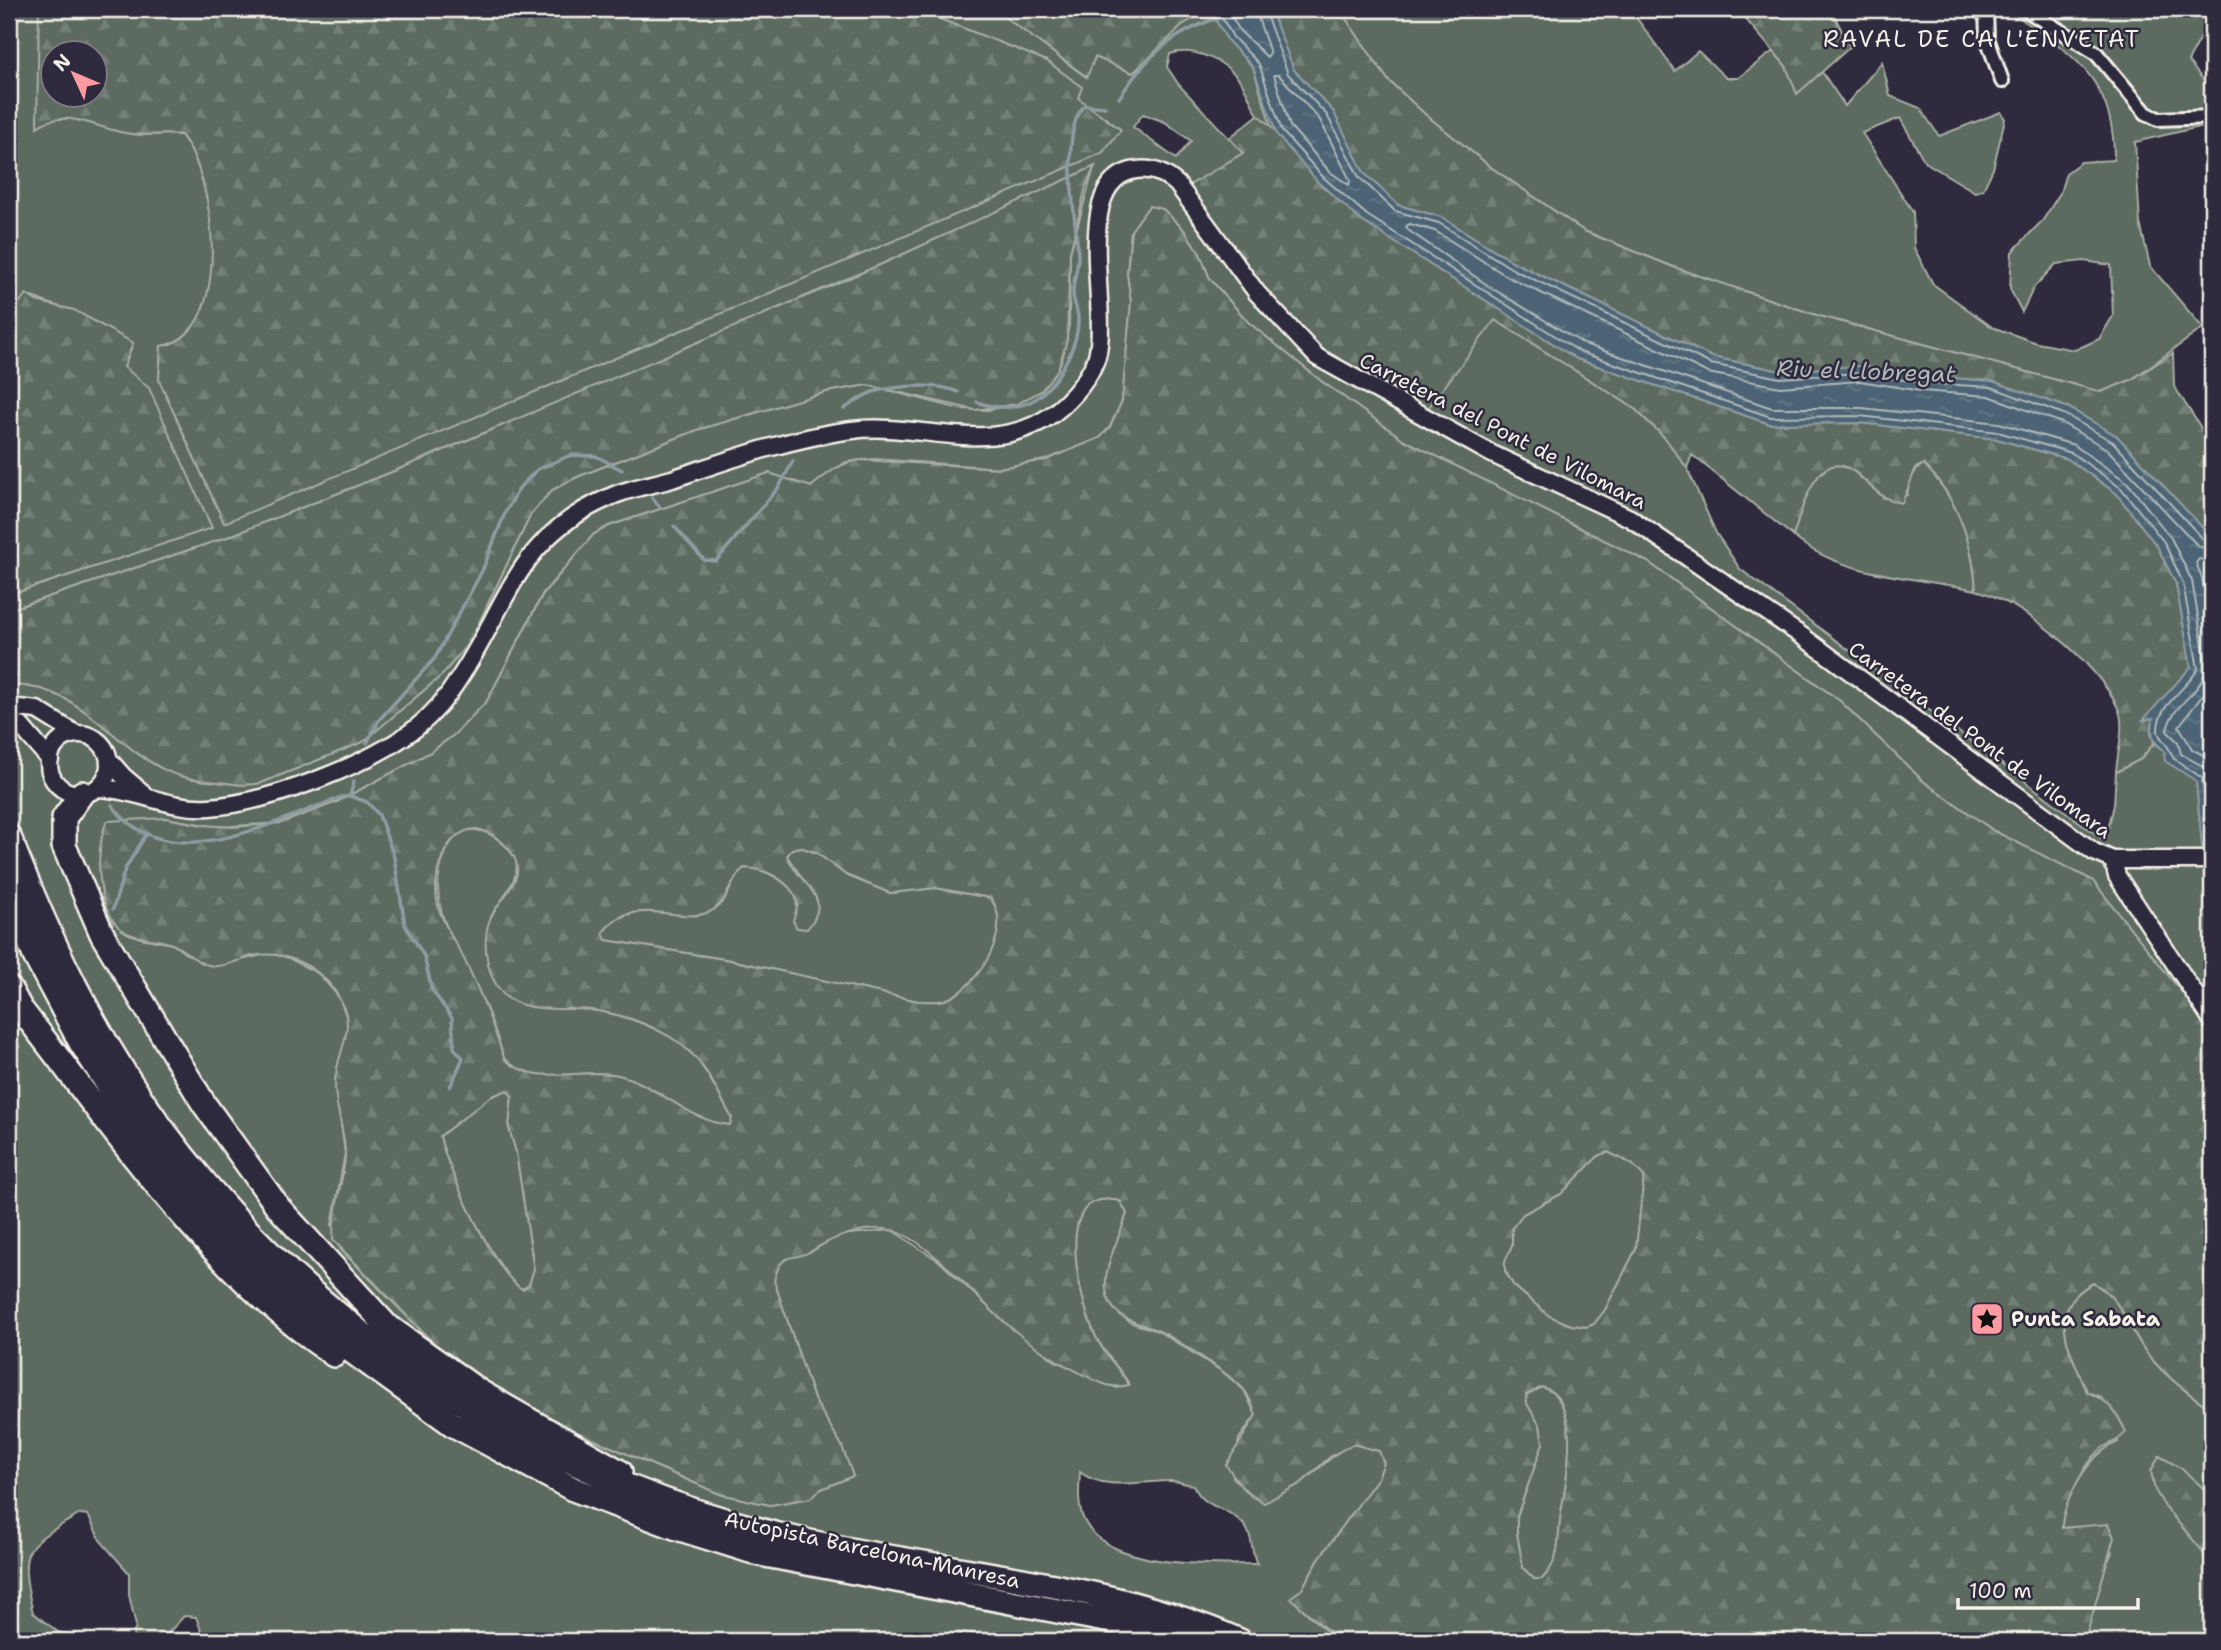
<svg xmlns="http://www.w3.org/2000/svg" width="2221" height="1650" viewBox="0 0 2221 1650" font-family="'Shantell Sans',sans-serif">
  <defs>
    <pattern id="forest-firs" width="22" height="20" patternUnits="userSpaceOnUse" patternTransform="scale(1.75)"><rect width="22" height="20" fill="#5b6a60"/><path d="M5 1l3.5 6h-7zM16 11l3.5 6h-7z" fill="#738077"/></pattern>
    <pattern id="water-ripples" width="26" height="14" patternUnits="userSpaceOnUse" patternTransform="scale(1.75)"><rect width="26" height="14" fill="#4b6474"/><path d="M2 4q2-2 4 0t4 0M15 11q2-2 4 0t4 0" fill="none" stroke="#667b88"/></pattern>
  </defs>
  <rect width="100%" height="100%" fill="#2f2a3d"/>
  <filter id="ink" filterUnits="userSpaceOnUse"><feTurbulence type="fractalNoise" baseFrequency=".0143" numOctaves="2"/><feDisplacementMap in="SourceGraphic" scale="14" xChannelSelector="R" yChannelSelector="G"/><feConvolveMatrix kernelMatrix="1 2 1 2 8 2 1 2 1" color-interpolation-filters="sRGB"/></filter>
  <g filter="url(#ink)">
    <path fill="#5b6a60" stroke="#a8aea4" stroke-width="2" fill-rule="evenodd" d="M 9,9 L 39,9 L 38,126 C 66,106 101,131 132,134 C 149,136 165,133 181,135 C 217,178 235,335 161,346 L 159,380 L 224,522 L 1102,153 L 1120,129 L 1078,98 L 1047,61 L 914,9 L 959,9 L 974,15 L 966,9 L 994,9 L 1086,77 L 1095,57 L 1133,73 L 1184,24 L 1209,9 L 1228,41 L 1253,67 L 1271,126 C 1253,117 1252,98 1241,82 C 1227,61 1193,46 1170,54 L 1167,67 L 1179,85 L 1243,153 L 1189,186 L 1495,319 L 1634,408 L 1665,438 L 1687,468 L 1716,533 L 1740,569 L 2105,841 L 2114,805 L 2116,772 L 2141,759 L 2154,743 L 2164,750 L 2166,761 L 2196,780 L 2209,922 L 2212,926 L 2212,1039 L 2191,1004 L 2092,880 L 1994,831 L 1923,781 L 1840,701 L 1648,562 L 1404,440 L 1321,381 L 1248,322 L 1210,279 L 1200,254 L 1184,230 L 1173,219 L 1149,206 L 1131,231 L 1127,273 L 1131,302 L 1122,401 L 1110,427 L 1100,438 L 1046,460 L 1000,468 L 875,459 L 846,462 L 811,487 L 769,473 L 609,526 L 594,534 L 543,593 L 487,701 L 455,734 L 431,752 L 337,802 L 282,823 L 218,827 L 166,818 L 99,864 L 107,911 L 115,923 L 140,938 L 173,944 L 186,954 L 229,963 L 270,953 L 283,955 L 319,974 L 339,997 L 349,1024 L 335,1081 L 345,1153 L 332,1225 L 341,1250 L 453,1363 L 540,1414 L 579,1433 L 720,1494 L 770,1505 L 810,1498 L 821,1489 L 853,1476 L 814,1399 L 774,1281 L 777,1266 L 786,1256 L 812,1251 L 839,1235 L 892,1230 L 939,1261 L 1000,1318 L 1055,1361 L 1117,1388 L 1129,1384 C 1119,1367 1103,1353 1095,1335 C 1080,1301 1049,1184 1120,1201 L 1127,1213 L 1107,1275 L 1120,1315 L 1132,1323 L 1158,1331 L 1223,1372 L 1244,1390 L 1256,1415 L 1239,1439 L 1233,1477 L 1252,1497 L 1264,1502 L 1300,1484 L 1342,1449 L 1353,1444 L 1379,1451 L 1384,1463 L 1378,1478 L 1318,1560 L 1302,1589 L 1291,1598 L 1326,1631 L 1347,1641 L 1014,1641 L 964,1632 L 946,1641 L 205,1641 L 196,1617 L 184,1616 L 161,1641 L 137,1641 L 133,1636 L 136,1626 L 129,1595 L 129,1573 L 100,1540 L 88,1515 L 80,1514 C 23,1547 18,1547 33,1613 L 58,1632 L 91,1641 L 9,1641 L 9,685 C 78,684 107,740 161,768 C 179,778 198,780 218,782 C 233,784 246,786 261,783 L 363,742 L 442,675 L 470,641 L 531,514 L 552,490 L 577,477 L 697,430 L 826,392 L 867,385 L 960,409 L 988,410 L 1017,404 L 1058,369 L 1063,356 L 1069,325 L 1070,253 L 1094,167 L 882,264 L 397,470 L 225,538 L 9,610 L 9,595 L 211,528 L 132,375 L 124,367 L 133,343 L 86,317 L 26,295 L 9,316 ZM 1143,114 L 1165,122 L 1191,141 L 1176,159 L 1133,127 ZM 1080,1472 C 1103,1491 1142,1481 1171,1481 C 1177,1481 1186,1484 1193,1485 C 1207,1512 1225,1504 1243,1524 C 1254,1536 1250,1550 1257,1564 C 1212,1565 1107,1569 1084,1520 C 1077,1505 1079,1488 1080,1472 Z
      M 1339,9 L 1630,9 L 1675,71 L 1698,51 L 1726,78 L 1738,78 L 1773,51 L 1786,66 L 1797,93 L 1822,72 L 1845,106 L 1882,62 L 1890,96 L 1920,108 L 1939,136 L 2001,112 L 2005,119 L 1993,169 L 1983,190 L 1975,192 L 1925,162 L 1900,118 L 1862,133 L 1913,212 L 1914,248 L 1933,284 L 1992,327 L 2037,343 L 2075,350 L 2099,339 L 2113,316 L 2111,265 L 2084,261 L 2056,264 L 2034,287 L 2022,312 L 2010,289 L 2012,252 L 2043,220 L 2060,193 L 2066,173 L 2081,162 L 2114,160 C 2115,95 2087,61 2033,28 C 2021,20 2012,6 1995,12 L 1991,24 L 1980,25 L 1972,9 L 2046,9 L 2064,18 L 2075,9 L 2212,9 L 2212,18 L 2188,61 L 2212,91 L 2212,128 L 2195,128 L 2135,142 L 2140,223 L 2150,266 L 2203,328 L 2131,380 L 2101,392 L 1816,315 L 1676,268 L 1584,231 L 1492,168 L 1426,115 L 1388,80 Z
      M 1833,464 L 1851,469 L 1884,498 L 1907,495 C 1909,482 1912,471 1924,464 C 1958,499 1973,542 1976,590 C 1917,577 1840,577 1793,536 C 1801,512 1809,475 1833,464 Z
      M 467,830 C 488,828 505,842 516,859 C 519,876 511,885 503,898 C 491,919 484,947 490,970 C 503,1016 555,1005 591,1010 C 617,1013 644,1023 667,1035 C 704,1056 712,1084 732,1118 L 730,1126 C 689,1121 657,1084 618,1075 C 582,1067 532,1089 504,1058 C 497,1036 489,1013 479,992 C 459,948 424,907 444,857 C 449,844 453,835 467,830 Z
      M 800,847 L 817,853 L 846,875 L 890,893 L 936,888 L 990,898 C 1015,927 980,984 950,998 C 940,1003 929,1001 918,1001 L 730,960 L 605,940 L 603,932 C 633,894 676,924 712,910 C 730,903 730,878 744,868 C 765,868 784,880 796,895 L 797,912 L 816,898 L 787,856 L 792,849 Z
      M 507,1090 L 512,1096 L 509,1128 L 516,1152 L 534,1269 L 529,1285 L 522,1289 C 497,1276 445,1165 440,1136 L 490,1097 Z
      M 1608,1152 L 1632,1164 L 1644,1176 L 1636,1249 L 1605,1310 L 1594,1324 L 1587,1327 L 1571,1325 L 1549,1316 L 1513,1285 L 1505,1270 L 1505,1261 L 1512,1246 L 1512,1228 L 1523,1214 L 1561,1194 L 1599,1155 Z
      M 2093,1283 C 2122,1297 2130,1332 2149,1356 C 2167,1378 2189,1394 2212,1410 L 2212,1496 L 2182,1469 L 2160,1456 L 2152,1480 C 2164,1514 2198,1532 2211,1565 C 2217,1582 2212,1622 2212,1641 L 2085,1641 L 2100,1579 L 2112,1552 L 2077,1527 L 2062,1528 C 2061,1500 2091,1452 2118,1442 L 2101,1397 L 2087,1392 C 2071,1352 2043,1309 2093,1283 Z
      M 1542,1387 C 1584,1400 1566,1482 1561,1513 C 1557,1538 1562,1559 1542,1579 L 1534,1579 L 1523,1568 L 1517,1534 L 1517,1516 L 1543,1443 L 1540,1426 L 1527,1404 L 1526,1395 Z"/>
    <path fill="url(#forest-firs)" stroke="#a8aea4" stroke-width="2" fill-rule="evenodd" d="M 39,9 L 914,9 L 1047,61 L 1082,87 L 1078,98 L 1121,130 L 1102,153 L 224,523 L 159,380 L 161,346 C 234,336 217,177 181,135 C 164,133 148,136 132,134 C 101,131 66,106 37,127 ZM 52,52 L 94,52 L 94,94 L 52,94 Z
      M 994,9 L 1209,9 L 1184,24 L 1133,73 L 1095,57 L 1087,77 Z
      M 1270,9 L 1339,9 L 1388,80 L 1426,115 L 1492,168 L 1584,231 L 1676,268 L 1816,315 L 2101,392 L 2131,380 L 2173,353 L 2174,386 L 2212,445 L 2212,538 L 2117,436 L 2069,408 L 1992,381 L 1923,376 L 1860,366 L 1781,371 L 1712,357 L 1517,264 L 1441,217 L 1398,205 L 1364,173 L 1333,111 L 1294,70 Z
      M 1737,9 L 1831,9 L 1850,47 L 1797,94 L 1786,66 Z
      M 1258,115 L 1271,126 L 1319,183 L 1362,221 L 1577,359 L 1770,424 L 1860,423 L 1997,439 L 2068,459 L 2116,493 L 2157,546 L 2176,584 L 2191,667 L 2145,720 L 2153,718 L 2151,732 L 2154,743 L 2141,759 L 2116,772 C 2117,753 2126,726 2118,708 C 2097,662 2024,603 1976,590 C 1973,542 1958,499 1924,464 L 1916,468 L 1902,503 C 1884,501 1874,489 1861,477 C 1819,438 1803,506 1793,536 L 1692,455 L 1687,468 L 1665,438 L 1634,408 L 1495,320 L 1426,411 C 1384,389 1339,365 1303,334 C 1257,294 1222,237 1188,186 L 1243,153 L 1229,138 Z
      M 1095,166 L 1086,186 L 1070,253 L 1067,340 L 1058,369 L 1041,391 L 1017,404 L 975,410 L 867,385 L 826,392 L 697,430 L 577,477 L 552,490 L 531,514 L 470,641 L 442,675 L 363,742 L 261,783 C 246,786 233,784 218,782 C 198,780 179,778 161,768 C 107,740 78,684 9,685 L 9,610 L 225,538 L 397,470 L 882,264 Z
      M 1149,206 L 1163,209 L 1184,230 L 1200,254 L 1210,279 L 1248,322 L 1321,381 L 1404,440 L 1648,562 L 1840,701 L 1923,781 L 1994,831 L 2092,880 L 2191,1004 L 2212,1039 L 2212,1410 C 2190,1394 2167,1378 2149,1356 C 2130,1332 2122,1297 2093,1283 C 2043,1309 2071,1352 2087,1392 C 2108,1400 2117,1412 2126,1432 C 2119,1441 2114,1441 2104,1447 C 2087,1458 2061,1508 2062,1528 L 2108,1524 L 2114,1537 L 2085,1641 L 1347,1641 C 1324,1631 1310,1614 1290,1598 L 1302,1589 L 1318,1560 L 1378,1478 L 1384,1463 L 1379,1451 L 1353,1444 L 1331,1456 L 1300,1484 L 1264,1503 L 1242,1487 L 1226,1465 L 1256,1415 C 1253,1406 1250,1398 1245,1391 C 1233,1376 1175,1338 1157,1330 C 1135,1321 1110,1319 1106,1290 C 1103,1265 1121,1236 1127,1213 L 1120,1201 C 1049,1184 1080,1302 1095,1335 C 1103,1354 1119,1367 1129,1385 C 1110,1390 1097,1381 1080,1373 C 1052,1359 1025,1341 1001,1319 C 975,1296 924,1236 890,1230 C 868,1225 833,1237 815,1249 C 793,1264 782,1247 774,1281 L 814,1399 L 841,1444 L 853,1476 L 821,1489 L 810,1498 L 770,1505 L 720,1494 L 579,1433 L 540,1414 L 453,1363 L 333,1240 C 332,1212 343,1184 345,1156 C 346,1132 334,1107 335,1082 C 337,1048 359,1029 338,996 C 321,967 285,949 252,956 C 241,959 228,966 216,966 C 199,966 188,952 174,945 C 159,938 142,940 127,933 C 95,917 94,849 107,821 L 166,818 L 202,825 L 233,827 L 282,823 L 337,802 L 431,752 L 455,734 L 487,701 L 543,594 L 594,534 L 609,526 L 769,473 L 811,487 C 827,474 839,463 860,460 L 1000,468 L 1046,460 L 1100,438 L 1110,427 L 1122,401 L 1131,302 L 1127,273 L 1131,231 ZM 476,829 C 496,832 523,855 516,877 C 512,890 500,901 493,913 C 480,936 485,974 503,994 C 522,1014 566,1007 591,1010 C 624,1014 664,1028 689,1051 C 710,1071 718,1094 732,1118 L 730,1125 C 689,1122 657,1084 618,1075 C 582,1067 532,1088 504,1058 C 493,1025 480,990 464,959 C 455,941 443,925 438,906 C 431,877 443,831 476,829 ZM 800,847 L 817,853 L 846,875 L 890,893 L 936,888 L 990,898 C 1015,927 979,984 950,998 C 940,1003 929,1001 918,1001 L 730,960 L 606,940 L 603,932 C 633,893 675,924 707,913 C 729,905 728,880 744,868 C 766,868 793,882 798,904 L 793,921 L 797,928 L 807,929 C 836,896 798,884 787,856 L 792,849 ZM 507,1090 L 512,1096 L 509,1128 L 516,1152 L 534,1269 L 529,1285 L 522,1289 C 497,1276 445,1165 440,1136 L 490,1097 ZM 1608,1152 L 1632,1164 L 1644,1176 L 1636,1249 L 1605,1310 L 1594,1324 L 1587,1327 L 1571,1325 L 1549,1316 L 1513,1285 L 1505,1271 L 1505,1261 L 1512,1246 L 1512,1228 L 1523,1214 L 1561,1194 L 1599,1155 ZM 1542,1387 C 1584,1400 1566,1482 1561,1513 C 1557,1538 1562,1559 1542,1579 L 1534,1579 L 1523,1568 L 1517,1534 L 1517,1516 L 1543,1443 L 1540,1426 L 1527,1404 L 1526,1395 Z
      M 26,294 L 36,301 L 74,310 L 133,343 L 124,367 L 149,388 L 212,528 L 9,595 L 9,316 Z
      M 2159,1456 L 2182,1469 L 2212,1496 L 2212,1568 L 2200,1548 L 2165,1507 L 2155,1490 L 2151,1471 Z"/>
    <path fill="url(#water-ripples)" stroke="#8f9ca2" stroke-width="2" d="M 1209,9 L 1270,9 L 1294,70 L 1333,111 L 1364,173 L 1398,205 L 1441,217 L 1517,264 L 1712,357 L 1781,371 L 1860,366 L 1923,376 L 1992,381 L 2069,408 L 2117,436 L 2212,538 L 2212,926 L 2209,922 L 2196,781 L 2165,761 L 2164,750 C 2151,741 2151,734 2153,718 L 2143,720 L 2191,667 L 2176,584 L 2157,546 L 2116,493 L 2068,459 L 1997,439 L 1860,423 L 1770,424 L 1577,359 L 1362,221 L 1319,183 L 1277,135 L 1253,67 L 1228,41 Z"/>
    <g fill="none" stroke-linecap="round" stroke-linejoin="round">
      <path stroke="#b0b9ba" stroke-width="2" d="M 1217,9 L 1233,37 L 1259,64 L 1282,131 L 1324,178 L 1367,215 L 1580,352 L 1771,417 L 1860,416 L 1998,432 L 2072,453 L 2121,488 L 2164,542 L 2183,583 L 2198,669 C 2186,690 2157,705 2158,731 C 2158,738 2170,745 2173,758 L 2202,778 L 2210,850
        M 1227,9 L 1240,31 L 1267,57 L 1270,53 L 1255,9
        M 1264,9 L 1288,74 L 1327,115 L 1359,177 L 1395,211 L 1439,223 L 1514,270 L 1711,364 L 1780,378 L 1860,373 L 1922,383 L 1991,387 L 2066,415 L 2113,442 L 2204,540 L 2212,542
        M 1274,75 L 1279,75 L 1320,120 L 1350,180 L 1349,185 L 1330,172 L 1290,126 Z
        M 2212,551 L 2198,546 L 2107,449 L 2062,423 L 1989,396 L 1921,391 L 1860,381 L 1780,387 L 1708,373 L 1510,278 L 1435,231 L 1410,224 L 1406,226 L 1408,230 L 1493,289 L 1584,344 L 1772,408 L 1861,408 L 1999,423 L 2074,445 L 2127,482 L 2171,538 L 2192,581 L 2207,669 C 2200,694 2171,705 2167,731 L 2178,742 L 2181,754 L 2206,768 L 2212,781
        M 2212,562 L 2199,559 L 2196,563 L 2202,578 L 2212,634
        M 2212,683 L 2179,726 L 2192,749 L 2212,760"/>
      <path stroke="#8f9ca2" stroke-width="3.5" d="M 1119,98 C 1147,56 1169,35 1217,18
        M 977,402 C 999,410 1024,410 1042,394 C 1060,377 1079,344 1078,319 C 1078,309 1073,302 1073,293 C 1073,280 1078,269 1078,256 C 1077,222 1058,129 1085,105 L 1105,107
        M 844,409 C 853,403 863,395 873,392 C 896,386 937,382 958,392
        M 652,498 L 660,507
        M 674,526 L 704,560 L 716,561 L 779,487 L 793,461
        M 9,664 L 17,676
        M 367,743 L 379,720 L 435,658 L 482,571 L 505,513 L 520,487 L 538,469 L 571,455 L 596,456 L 622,470
        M 350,796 L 354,781
        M 112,805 C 167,881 273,821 342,797 L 350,796 L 367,802 L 379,815 L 394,857 L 405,925 L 424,956 L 432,990 L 452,1018 L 454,1048 L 463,1058 L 450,1087
        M 113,909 L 125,869 L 147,833
        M 9,1048 L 20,1047"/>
      <defs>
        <path id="minor" d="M 1986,9 L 1987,38 L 2002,81
          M 2025,9 L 2096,53 L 2146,113 L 2158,119 L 2212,117"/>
        <path id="tertiary" d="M 9,707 L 37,710 L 76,734
          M 9,720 L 21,726 L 50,760
          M49 764a30 30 0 1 1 60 0a30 30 0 1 1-60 0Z
          M 109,760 L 123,776 L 142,792
          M 97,788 C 136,789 171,810 209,807 C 268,803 369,765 416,728 C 432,715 447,698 458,680 C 509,604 516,537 610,497 C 629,488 652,485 672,479 C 731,459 790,438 852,430 C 920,421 994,459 1054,413 C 1072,399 1090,378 1097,356 C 1110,309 1072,186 1131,171 C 1148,167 1164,172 1177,184 L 1257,293 L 1317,357 L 1492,454 L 1630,518 L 1802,636 L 2094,852 L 2113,860 L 2212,860
          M 2113,860 L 2117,876 L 2212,1020"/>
        <path id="motorway" d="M 82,793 L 64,818 L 64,846 L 102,934 L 204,1104 L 278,1207 L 386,1325 L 480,1392 L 620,1472
          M 9,837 C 49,939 96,1038 161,1127 C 312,1333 536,1476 783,1536 C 934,1572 1097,1578 1240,1641
          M 9,890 L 35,956 L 81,1043 L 128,1116 L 173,1175 L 247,1261 L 336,1340 L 452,1424 L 573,1489 L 677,1528 L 760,1554 L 1126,1624 L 1179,1641
          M 9,988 L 20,1008 C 116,1131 204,1265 334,1355"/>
      </defs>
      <use href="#minor" stroke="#f4f1e8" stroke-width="18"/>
      <use href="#tertiary" stroke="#f4f1e8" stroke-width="21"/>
      <use href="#motorway" stroke="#f4f1e8" stroke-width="28"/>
      <use href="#minor" stroke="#2f2a3d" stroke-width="12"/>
      <use href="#tertiary" stroke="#2f2a3d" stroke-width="16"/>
      <use href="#motorway" stroke="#2f2a3d" stroke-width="23"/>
    </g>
  </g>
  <defs>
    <symbol id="sight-square" viewBox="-11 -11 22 22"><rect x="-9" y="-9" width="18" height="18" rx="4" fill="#ff9aa2" stroke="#2f2a3d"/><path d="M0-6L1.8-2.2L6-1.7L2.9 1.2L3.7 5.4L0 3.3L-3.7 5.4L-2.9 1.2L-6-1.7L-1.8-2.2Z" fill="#111"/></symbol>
  </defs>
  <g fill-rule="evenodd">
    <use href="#sight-square" x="1968" y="1300" width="38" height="38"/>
  </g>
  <g text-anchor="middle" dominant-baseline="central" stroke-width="5" stroke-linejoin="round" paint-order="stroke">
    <g font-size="21" fill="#f4f1e8" stroke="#2f2a3d">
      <text transform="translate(1503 431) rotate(27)">Carretera del Pont de Vilomara</text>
      <text transform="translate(1980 740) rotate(36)">Carretera del Pont de Vilomara</text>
      <text transform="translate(872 1550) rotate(12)">Autopista Barcelona-Manresa</text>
    </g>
    <g font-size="21" font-weight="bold" fill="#f4f1e8" stroke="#2f2a3d" text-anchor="start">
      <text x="2011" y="1319">Punta Sabata</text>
    </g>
    <g font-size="23" letter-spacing="2" fill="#f4f1e8" stroke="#2f2a3d">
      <text x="1982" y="39">RAVAL DE CA L'ENVETAT</text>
    </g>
    <g font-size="23" font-style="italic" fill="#b0b9ba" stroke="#2f2a3d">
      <text transform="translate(1866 371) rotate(2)">Riu el Llobregat</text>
    </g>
  </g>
  <rect width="2221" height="1650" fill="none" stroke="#2f2a3d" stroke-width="35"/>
  <rect x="18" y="18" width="2186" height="1615" fill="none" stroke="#f4f1e8" stroke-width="2.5" filter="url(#ink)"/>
  <g transform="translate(74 74) rotate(314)"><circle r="33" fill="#2f2a3d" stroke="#7e7a81" stroke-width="2"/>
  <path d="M0-5L12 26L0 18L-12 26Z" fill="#ff9aa2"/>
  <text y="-10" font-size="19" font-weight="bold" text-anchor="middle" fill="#f4f1e8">N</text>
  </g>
  <path d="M1958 1598v10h180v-10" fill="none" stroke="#f4f1e8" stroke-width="3.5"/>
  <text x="1969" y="1598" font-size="21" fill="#f4f1e8" stroke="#2f2a3d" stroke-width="5" paint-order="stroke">100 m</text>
</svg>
